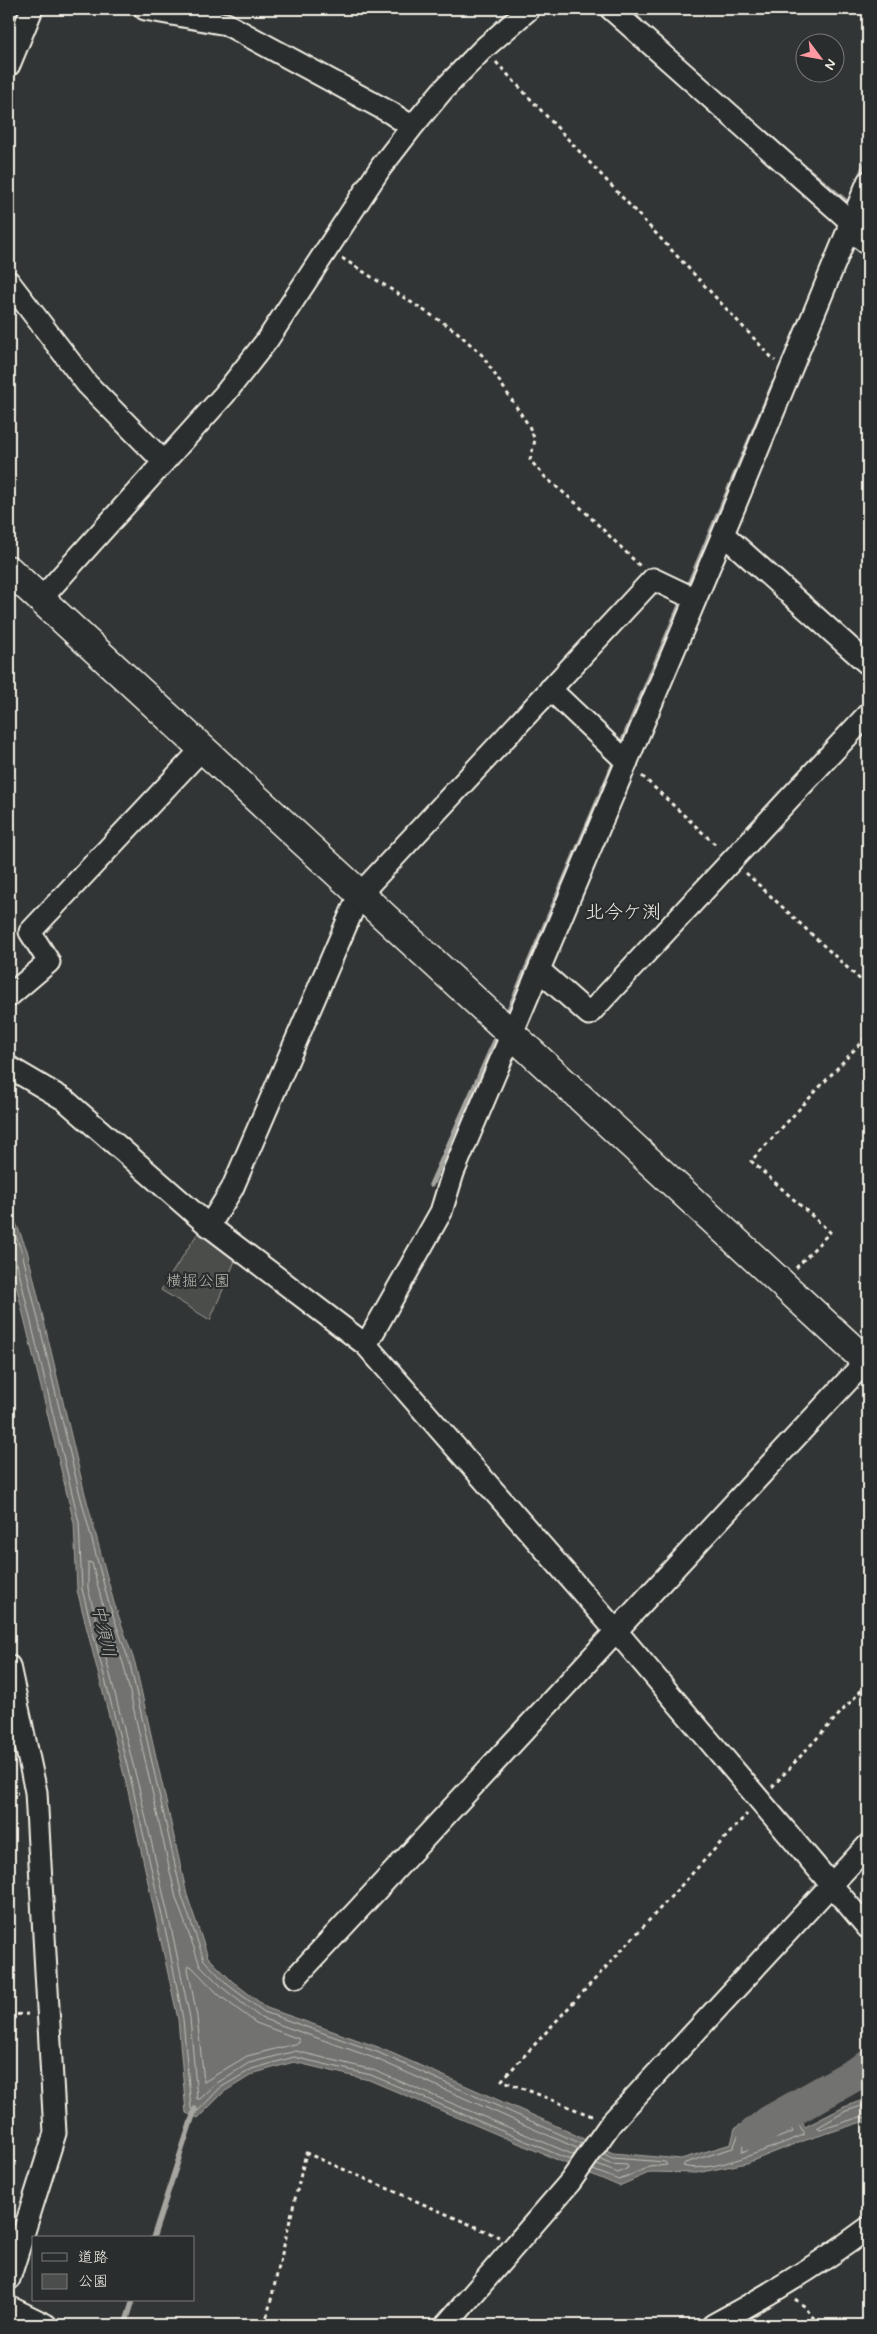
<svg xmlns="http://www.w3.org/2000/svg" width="877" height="2334" viewBox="0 0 877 2334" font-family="Mynerve,'Klee One',sans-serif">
  <rect width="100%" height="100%" fill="#323535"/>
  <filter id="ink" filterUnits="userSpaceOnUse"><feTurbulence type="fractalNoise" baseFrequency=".02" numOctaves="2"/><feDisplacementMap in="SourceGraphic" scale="10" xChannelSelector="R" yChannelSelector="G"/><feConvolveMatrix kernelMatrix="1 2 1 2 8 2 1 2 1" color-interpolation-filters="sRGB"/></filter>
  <g filter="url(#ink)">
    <path fill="#4b4d4c" stroke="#a09f9a" d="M 201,1228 L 238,1254 L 210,1320 L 161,1290 Z"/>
    <path fill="#727370" stroke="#a6a5a0" d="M 9,1206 L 27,1250 L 84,1490 L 114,1603 L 135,1663 L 187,1895 L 208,1957 L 232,1981 L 267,2008 L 378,2047 L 546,2121 L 613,2153 L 681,2159 L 731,2144 L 735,2128 L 788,2098 L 805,2127 L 844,2107 L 868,2098 L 868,2123 L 862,2122 L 800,2142 L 747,2163 L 697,2173 L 651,2172 L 619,2186 L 369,2080 L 294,2062 L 255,2073 L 224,2092 L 198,2118 L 186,2113 L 178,2019 L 128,1791 L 77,1590 L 74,1523 L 9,1256 Z"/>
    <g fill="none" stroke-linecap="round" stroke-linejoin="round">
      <path stroke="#c0bfb8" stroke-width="1" d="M 9,1219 L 22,1252 L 79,1491 L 109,1604 L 130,1664 L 182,1896 L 204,1960 L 228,1985 L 264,2012 L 377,2052 L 582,2144
        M 9,1256 L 14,1258 L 17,1264 L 79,1522 L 82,1589 L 133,1789 L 168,1942 L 183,2019 L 191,2109 L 198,2111 L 220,2088 L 252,2069 L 294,2057 L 371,2075 L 570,2160
        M 188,1966 L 191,1966 L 219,1995 L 256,2023 L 299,2039 L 299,2043 L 247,2056 L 204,2082 L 197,2017 Z
        M 868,2104 L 846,2111 L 817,2128 L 820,2130 L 860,2117 L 868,2118
        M 785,2106 L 804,2132 L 804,2135 C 776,2145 711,2175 683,2166 L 685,2163 L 733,2148 L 740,2131 Z
        M 782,2115 L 785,2116 L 793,2132 L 742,2152 L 745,2135 Z
        M 574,2155 L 373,2070 L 296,2051 L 249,2063 L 217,2083 L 200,2099 L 197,2099 L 190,2018 L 174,1941 L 139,1788 L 88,1588 L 88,1562 L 92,1563 L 103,1606 L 124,1666 L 176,1898 L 200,1965 L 224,1989 L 261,2018 L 374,2058 L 579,2149
        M 597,2165 L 618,2173 L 628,2168 L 627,2165 L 610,2164 L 600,2159
        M 593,2170 L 619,2180 L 649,2167 L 667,2165 L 665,2162 L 612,2158 L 604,2154"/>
      <path stroke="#a6a5a0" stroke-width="5.5" d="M 627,9 L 640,21
        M 808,170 L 849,204
        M 859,179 L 868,158
        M 620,748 L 774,383
        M 506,1017 L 616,759
        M 431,1185 L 499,1032
        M 153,2238 L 195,2109
        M 125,2325 L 133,2300"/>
      <path stroke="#727370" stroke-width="34" d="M 755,2134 L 770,2122 L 868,2067"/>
      <defs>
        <path id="minor" d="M 145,9 L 226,24 L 391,113 L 412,127
          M 611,9 L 851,222
          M 9,65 L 32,9
          M 848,228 L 868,244
          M 9,282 L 87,384 L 164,462
          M 723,534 L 868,664
          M 40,600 L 224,395 L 268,339 L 381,167 L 412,127 L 442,91 L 483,49 L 529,9
          M 550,689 L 627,762
          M 539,970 L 589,1014 L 868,714
          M 9,996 L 49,962 L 30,932 L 202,749
          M 9,1067 L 65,1100 L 209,1226 L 366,1345 L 617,1632 L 868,1928
          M 209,1226 L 232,1189 L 359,895 L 653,579 L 695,599
          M 366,1345 L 441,1212 L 453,1173 L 723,534 L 868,182
          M 9,1666 L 36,1792 L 55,2133 L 9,2279
          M 296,1977 L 866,1361
          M 9,2307 L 46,2325
          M 446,2325 L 570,2182 L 611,2123 L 868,1845
          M 713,2325 C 767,2296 819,2265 868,2228"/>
        <path id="tertiary" d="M 9,570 L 868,1363"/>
      </defs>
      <use href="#minor" stroke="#f4f1e8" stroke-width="25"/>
      <use href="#tertiary" stroke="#f4f1e8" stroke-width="31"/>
      <path stroke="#f4f1e8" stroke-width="3" stroke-dasharray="4 4" stroke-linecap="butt" d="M 496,62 L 775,361
        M 342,258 L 456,331 L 482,355 L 529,426 L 535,440 L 530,460 L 546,478 L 577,504 L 640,566
        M 642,776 L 718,847
        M 746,873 L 868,987
        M 796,1268 L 830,1232 L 751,1161 L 868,1035
        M 772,1787 L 868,1683
        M 9,1793 L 18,1793
        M 9,2015 L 28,2014
        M 592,2116 L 502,2080 L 747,1814
        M 795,2299 L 804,2306 L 819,2325
        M 265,2325 L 306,2153 L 499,2237"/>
      <use href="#minor" stroke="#2a2d2e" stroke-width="21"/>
      <use href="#tertiary" stroke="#2a2d2e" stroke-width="28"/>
    </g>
  </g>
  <g text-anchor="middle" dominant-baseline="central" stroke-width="4.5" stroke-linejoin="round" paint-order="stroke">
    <g font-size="16" fill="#b9b8b1" stroke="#2a2d2e">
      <text x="198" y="1281">横掘公園</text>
    </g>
    <g font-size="18" font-style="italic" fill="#b3b2ac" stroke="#2a2d2e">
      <text transform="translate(103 1631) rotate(78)">中須川</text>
    </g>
    <g font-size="19" fill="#f4f1e8" stroke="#2a2d2e">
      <text x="623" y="912">北今ケ渕</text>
    </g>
  </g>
  <rect width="877" height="2334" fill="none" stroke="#2a2d2e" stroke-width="30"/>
  <rect x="15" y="15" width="847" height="2304" fill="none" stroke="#f4f1e8" stroke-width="2" filter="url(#ink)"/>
  <rect x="32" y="2236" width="162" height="65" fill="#2a2d2e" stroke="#7b7b78"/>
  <rect x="42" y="2253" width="25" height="8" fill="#2a2d2e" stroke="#7b7b78"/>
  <text x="78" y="2262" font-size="15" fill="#f4f1e8">道路</text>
  <rect x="42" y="2274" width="25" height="15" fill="#4b4d4c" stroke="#7b7b78"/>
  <text x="78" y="2286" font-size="15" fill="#f4f1e8">公園</text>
  <g transform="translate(820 58) rotate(122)"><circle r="24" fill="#2a2d2e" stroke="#7b7b78"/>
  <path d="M0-4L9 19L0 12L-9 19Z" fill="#ff9aa2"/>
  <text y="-8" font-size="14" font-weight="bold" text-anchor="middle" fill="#f4f1e8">N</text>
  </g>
</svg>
